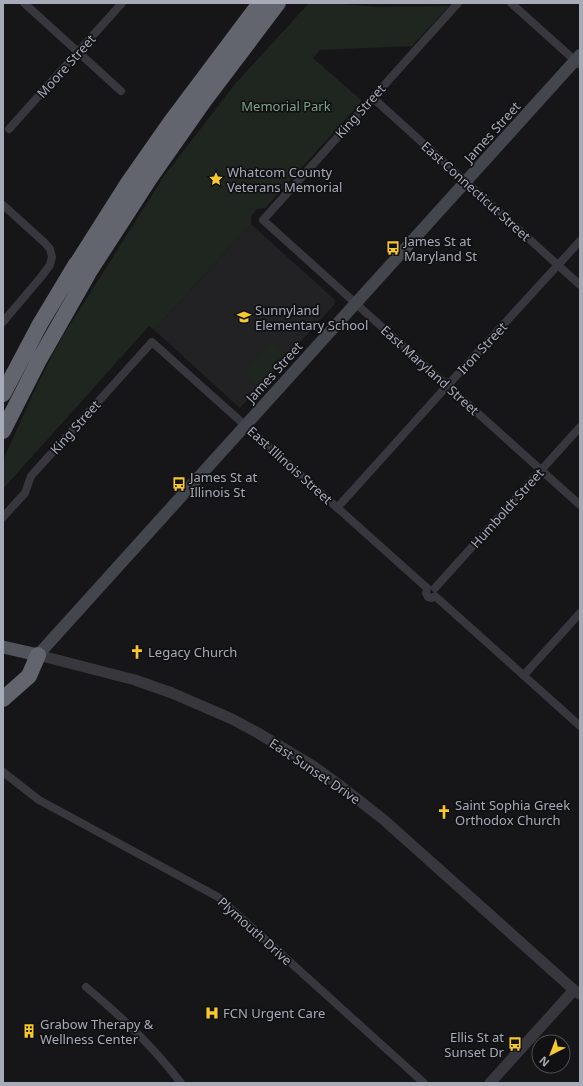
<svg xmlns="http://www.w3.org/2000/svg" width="583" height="1086" viewBox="0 0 583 1086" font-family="'Noto Sans',sans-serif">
  <rect width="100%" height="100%" fill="#161618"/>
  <path fill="#222225" d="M 251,224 L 335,300 L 334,305 L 240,408 L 154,330 Z"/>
  <path fill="#1e261f" d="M 309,3 L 329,3 L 380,7 L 449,6 L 412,46 L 320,50 L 313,58 L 362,101 L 265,208 L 257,209 L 251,216 L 251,224 L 154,330 L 149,326 L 3,489 L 3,460 L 37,385 L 61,339 L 164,176 L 235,84 Z
    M 269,343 L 274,343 L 288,356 L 259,387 L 244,374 L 244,372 Z"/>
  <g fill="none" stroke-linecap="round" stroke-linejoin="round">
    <path stroke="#37373d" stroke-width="8" d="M 24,3 L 121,91
      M 458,3 L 263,220 L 580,505
      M 511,3 L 580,65
      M 373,98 L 580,285
      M 9,129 L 122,3
      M 3,205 L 45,243 L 50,249 L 52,257 L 50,265 L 41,277 L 3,322
      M 337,508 L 447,386 L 580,241
      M 3,517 L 25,493 L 31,476 L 152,342 L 427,588
      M 427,588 L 426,593 L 428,597 L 432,598 L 435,596
      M 435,588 L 580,427
      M 435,596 L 580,726
      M 524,675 L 580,613
      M 3,772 L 39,800 L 218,897 L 424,1083
      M 86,987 C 121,1016 153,1046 181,1083"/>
    <path stroke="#37373d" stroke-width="11" d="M 38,655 L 135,680 L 172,693 L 232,719 L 258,733 L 313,766 L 342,787 L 384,820 L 574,990 L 580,994
      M 490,1083 L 574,990"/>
    <path stroke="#44464d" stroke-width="12" d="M 38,655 L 580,55"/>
    <path stroke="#52545c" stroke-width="13" d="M 3,647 L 38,655"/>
    <path stroke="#62646e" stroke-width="16" d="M 78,262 L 128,183 L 170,123 L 260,3
      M 89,272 L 150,178 L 204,101 L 278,3
      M 3,394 L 40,324 L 76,264
      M 3,431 L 39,360 L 88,274
      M 3,699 L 29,676 L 38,655"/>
  </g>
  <defs>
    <symbol id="sight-bare" viewBox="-9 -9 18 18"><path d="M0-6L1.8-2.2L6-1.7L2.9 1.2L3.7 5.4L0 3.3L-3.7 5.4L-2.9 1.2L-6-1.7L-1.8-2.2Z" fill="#f9c92c" stroke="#111113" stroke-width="2.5" paint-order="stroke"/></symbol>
    <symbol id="bus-bare" viewBox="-9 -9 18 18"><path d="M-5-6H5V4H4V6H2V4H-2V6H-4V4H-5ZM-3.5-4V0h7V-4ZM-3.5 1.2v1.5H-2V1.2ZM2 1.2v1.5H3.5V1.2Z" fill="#f9c92c" stroke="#111113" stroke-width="2.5" paint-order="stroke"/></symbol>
    <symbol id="school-bare" viewBox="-9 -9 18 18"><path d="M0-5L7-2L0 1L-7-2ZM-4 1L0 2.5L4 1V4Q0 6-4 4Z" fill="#f9c92c" stroke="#111113" stroke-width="2.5" paint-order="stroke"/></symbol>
    <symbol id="church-bare" viewBox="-9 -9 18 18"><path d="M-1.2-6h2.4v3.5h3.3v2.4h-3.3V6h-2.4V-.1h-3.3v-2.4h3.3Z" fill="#f9c92c" stroke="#111113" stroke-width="2.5" paint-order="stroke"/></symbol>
    <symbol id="hospital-bare" viewBox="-9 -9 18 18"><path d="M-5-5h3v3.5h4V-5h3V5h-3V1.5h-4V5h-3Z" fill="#f9c92c" stroke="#111113" stroke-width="2.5" paint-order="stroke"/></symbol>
    <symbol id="building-bare" viewBox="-9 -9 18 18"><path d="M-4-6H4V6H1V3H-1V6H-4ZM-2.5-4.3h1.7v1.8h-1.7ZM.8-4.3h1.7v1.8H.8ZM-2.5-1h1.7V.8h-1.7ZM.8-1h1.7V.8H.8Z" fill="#f9c92c" stroke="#111113" stroke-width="2.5" paint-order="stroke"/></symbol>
  </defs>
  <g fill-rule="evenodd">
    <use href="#sight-bare" x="206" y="169" width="20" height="20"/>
    <use href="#bus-bare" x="383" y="238" width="20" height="20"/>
    <use href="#school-bare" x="234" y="307" width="20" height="20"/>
    <use href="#bus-bare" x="169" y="474" width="20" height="20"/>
    <use href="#church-bare" x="127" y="642" width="20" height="20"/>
    <use href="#church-bare" x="434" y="802" width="20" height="20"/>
    <use href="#hospital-bare" x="202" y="1003" width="20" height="20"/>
    <use href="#building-bare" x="19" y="1021" width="20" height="20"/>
    <use href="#bus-bare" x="505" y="1034" width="20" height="20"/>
  </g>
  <g text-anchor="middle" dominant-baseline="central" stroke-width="3.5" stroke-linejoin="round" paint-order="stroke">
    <g font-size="13" fill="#a7abb8" stroke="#111113">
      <text transform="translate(66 66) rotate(-48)">Moore Street</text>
      <text transform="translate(360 111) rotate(-48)">King Street</text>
      <text transform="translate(492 132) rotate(-48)">James Street</text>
      <text transform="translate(476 191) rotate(42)">East Connecticut Street</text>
      <text transform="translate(482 348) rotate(-47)">Iron Street</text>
      <text transform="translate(430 370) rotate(42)">East Maryland Street</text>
      <text transform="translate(274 372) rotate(-48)">James Street</text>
      <text transform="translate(75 427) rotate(-48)">King Street</text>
      <text transform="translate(290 465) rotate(42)">East Illinois Street</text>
      <text transform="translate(507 508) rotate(-48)">Humboldt Street</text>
      <text transform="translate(315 771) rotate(34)">East Sunset Drive</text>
      <text transform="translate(255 931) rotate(42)">Plymouth Drive</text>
    </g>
    <g font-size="13" fill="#7da484" stroke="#111113">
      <text x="286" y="106">Memorial Park</text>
    </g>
    <g font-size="13" fill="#a7abb8" stroke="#111113" text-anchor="start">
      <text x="227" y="172">Whatcom County<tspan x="227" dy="15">Veterans Memorial</tspan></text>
      <text x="404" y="241">James St at<tspan x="404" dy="15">Maryland St</tspan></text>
      <text x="255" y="310">Sunnyland<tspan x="255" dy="15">Elementary School</tspan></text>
      <text x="190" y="477">James St at<tspan x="190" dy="15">Illinois St</tspan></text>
      <text x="148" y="652">Legacy Church</text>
      <text x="455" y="805">Saint Sophia Greek<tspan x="455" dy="15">Orthodox Church</tspan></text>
      <text x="223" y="1013">FCN Urgent Care</text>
      <text x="40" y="1024">Grabow Therapy &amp;<tspan x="40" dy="15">Wellness Center</tspan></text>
      <text x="504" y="1037" text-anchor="end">Ellis St at<tspan x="504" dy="15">Sunset Dr</tspan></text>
    </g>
  </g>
  <rect width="583" height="1086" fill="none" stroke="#a7abb8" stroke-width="8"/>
  <g transform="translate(551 1054) rotate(222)"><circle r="19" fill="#111113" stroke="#4d4f55"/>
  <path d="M0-3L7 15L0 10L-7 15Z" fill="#f9c92c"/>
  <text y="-6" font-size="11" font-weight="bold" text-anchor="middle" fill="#a7abb8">N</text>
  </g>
</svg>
